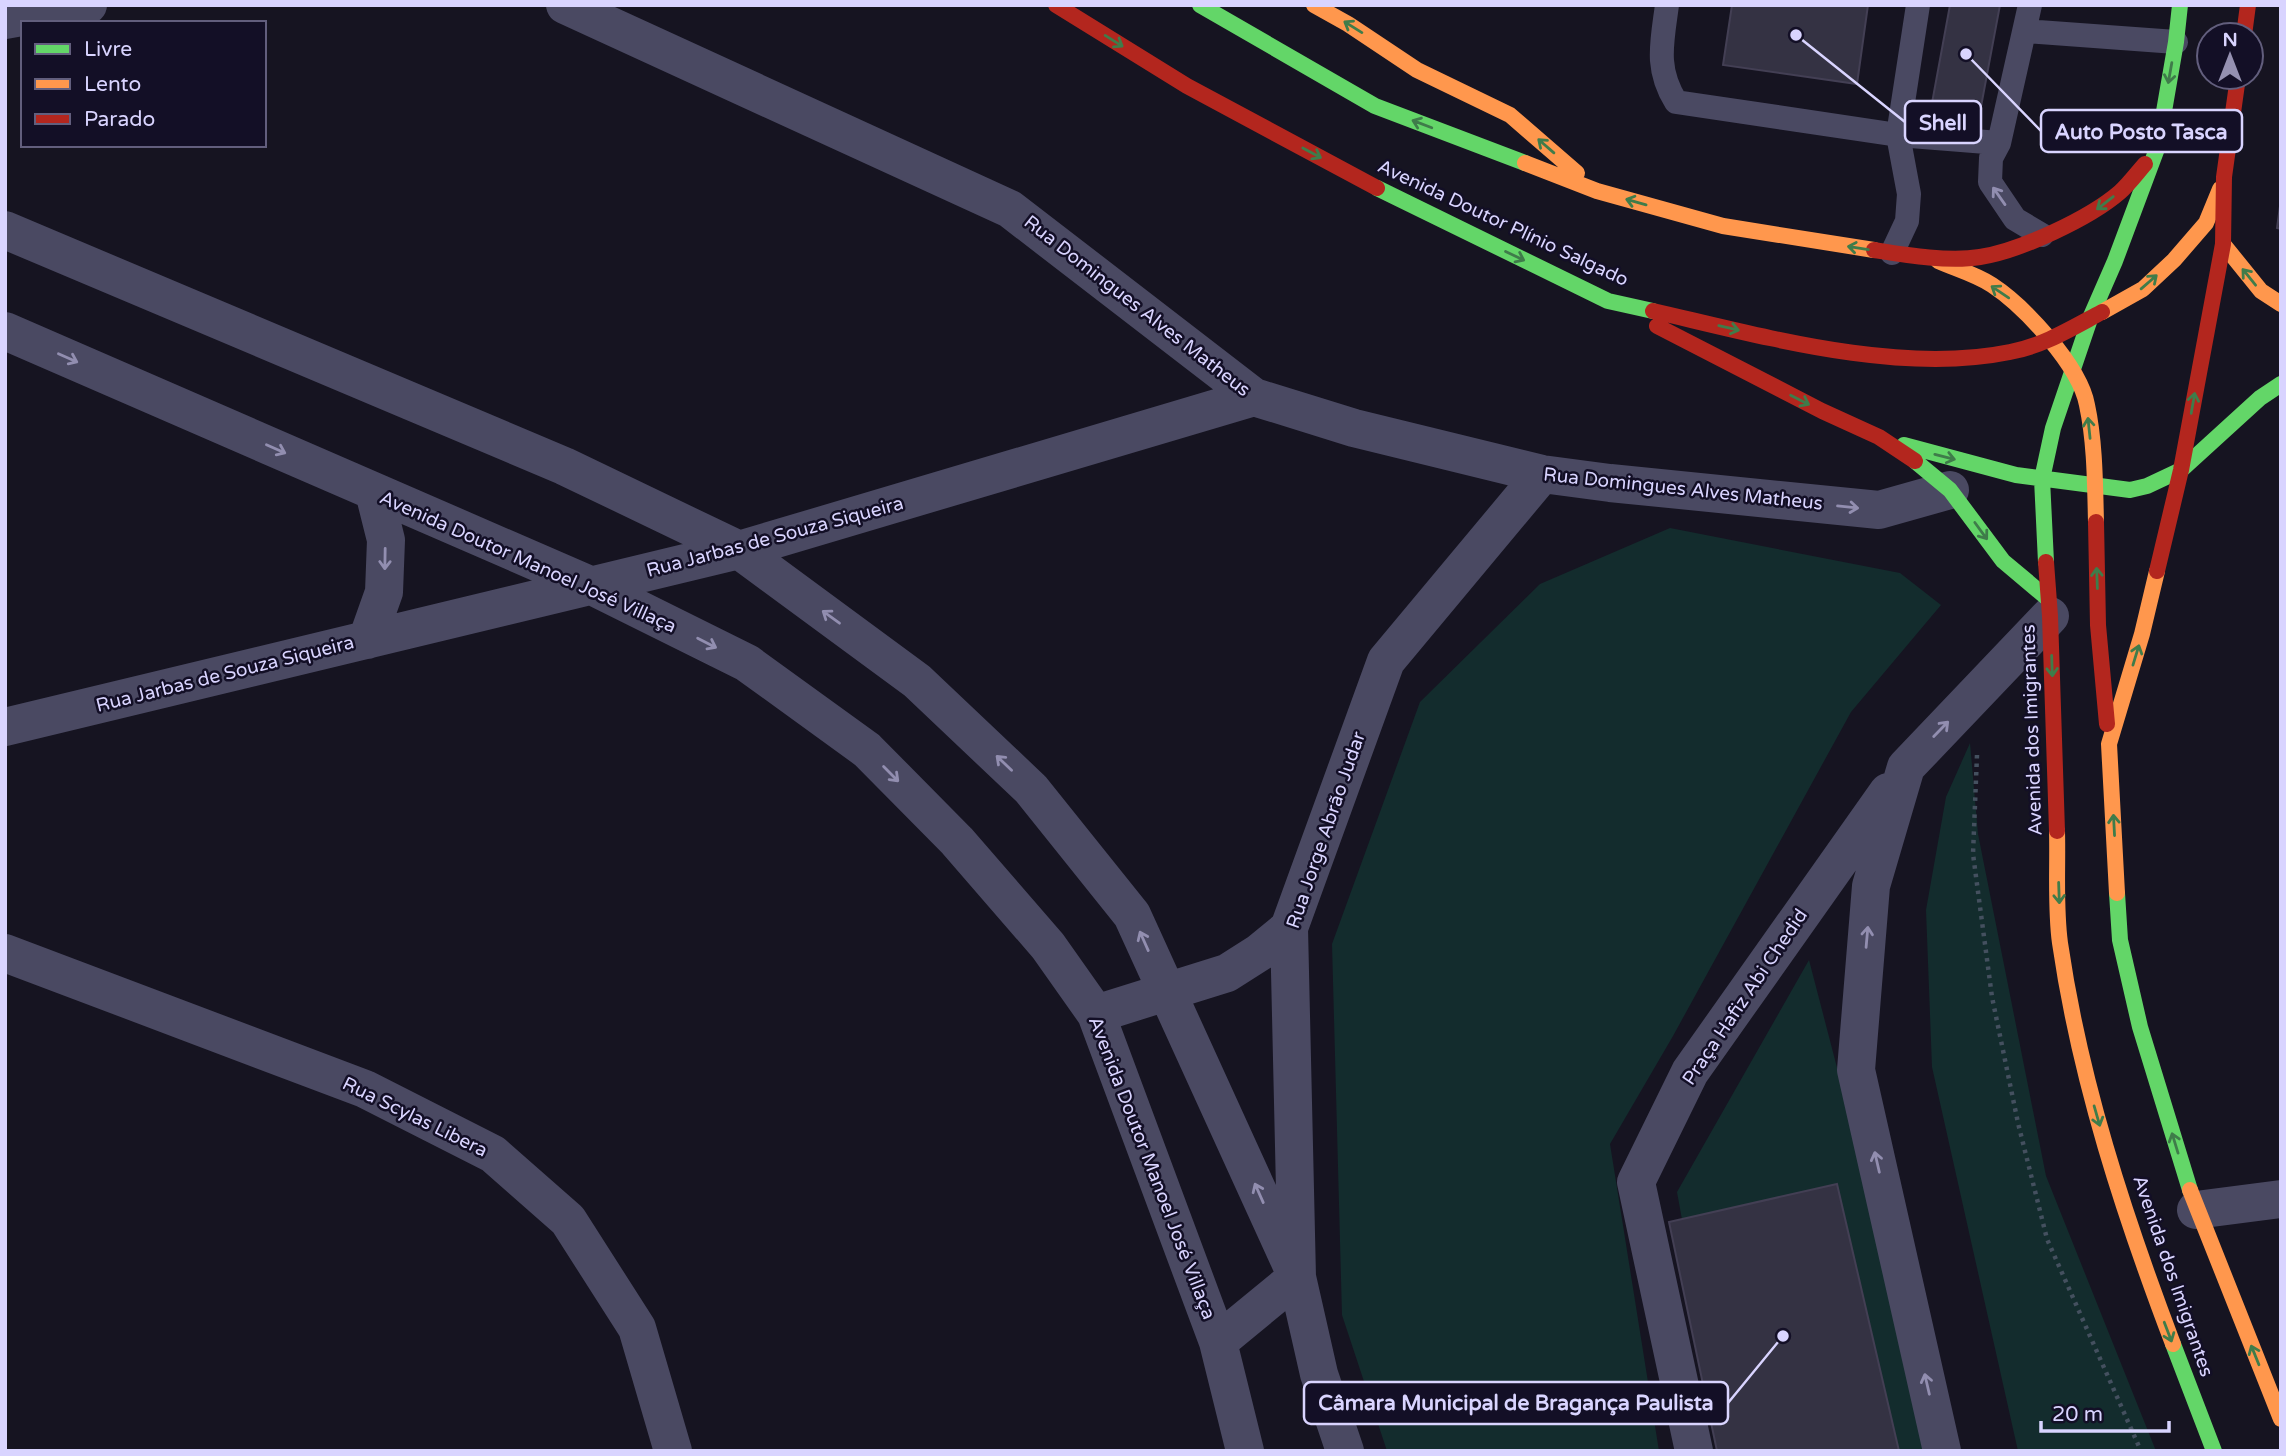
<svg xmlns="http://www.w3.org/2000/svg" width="2286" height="1456" viewBox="0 0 2286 1456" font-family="'Varela Round',sans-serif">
  <rect width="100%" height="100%" fill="#161421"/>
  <path fill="#132c2d" d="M 1670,528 L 1900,573 L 1941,605 L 1851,712 L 1673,1036 L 1610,1144 L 1659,1451 L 1387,1451 L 1342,1315 L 1332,944 L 1420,702 L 1540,584 Z
    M 1970,743 L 1978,834 L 2046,1176 L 2156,1451 L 2018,1451 L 1932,1067 L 1926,910 L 1946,797 Z
    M 1809,960 L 1866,1179 L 1930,1451 L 1724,1451 L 1677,1192 Z"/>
  <path fill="#343243" stroke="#433f54" stroke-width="2" d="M 1732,5 L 1868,5 L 1857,84 L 1723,65 Z
    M 1950,5 L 2000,5 L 1980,112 L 1932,103 Z
    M 2281,199 L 2281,229 L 2277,228 Z
    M 1837,1184 L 1899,1451 L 1717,1451 L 1669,1222 Z"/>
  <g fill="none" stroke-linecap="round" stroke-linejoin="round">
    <path stroke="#44505f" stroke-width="4.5" stroke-dasharray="3.5 5" stroke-linecap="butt" d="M 1977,755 L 1973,854 L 1992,997 L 2018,1123 L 2047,1239 L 2141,1451"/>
    <path stroke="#4a4962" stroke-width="24" d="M 1667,5 C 1662,43 1655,68 1676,102 L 1898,135 L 1999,143
      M 2030,5 L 1999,143 L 1991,158 L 1990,182 L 2015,219 L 2042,235
      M 2025,31 L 2176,42
      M 1892,253 L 1907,221 L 1909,194 L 1898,135 L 1918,5"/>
    <path stroke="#4a4962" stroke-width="38" d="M 565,5 L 1010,209 L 1254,397 L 1354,428 L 1542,474 L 1610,483 L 1879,510 L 1950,490
      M 5,20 L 88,5
      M 5,230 L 564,466 L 739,550 L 917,681 L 1031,789 L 1132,915 L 1297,1277
      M 5,331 L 592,586 L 747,663 L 867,750 L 957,841 L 1048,946 L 1096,1014 L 1218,1342 L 1245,1451
      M 367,640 L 384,592 L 386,540 L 374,492
      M 5,727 L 739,550 L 1254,397
      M 5,953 L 365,1089 L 493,1154 L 568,1220 L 637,1328 L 673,1451
      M 1096,1014 L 1227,973 L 1260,952 L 1289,928
      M 2196,1210 L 2281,1199
      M 1218,1342 L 1297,1277
      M 1345,1451 L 1319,1374 L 1297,1277 L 1289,928 L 1386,661 L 1542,474
      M 1694,1451 L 1636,1182 L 1690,1072 L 1888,792
      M 1942,1451 L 1856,1070 L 1871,886 L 1906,767 L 2050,616"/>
    <path stroke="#63d668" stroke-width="16" d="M 1200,5 L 1375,106 L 1525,163
      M 1377,188 L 1608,301 L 1653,311
      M 1904,445 L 2016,475 L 2130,490 L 2147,486 L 2181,470
      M 1915,461 L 1950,490 L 2003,561 L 2047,598
      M 2181,470 L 2260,398 L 2281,384
      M 2046,562 L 2042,479 L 2053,428 L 2091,316 L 2115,261 L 2158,146 L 2176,42 L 2180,5
      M 2117,893 L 2120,940 L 2140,1027 L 2190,1190
      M 2173,1344 L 2214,1451"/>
    <path stroke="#ff974d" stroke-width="16" d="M 1314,5 L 1348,24 L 1417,70 L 1510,115 L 1577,173
      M 1525,163 L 1597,191 L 1723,226 L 1874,250
      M 2223,244 L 2261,291 L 2281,304
      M 1938,261 C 1956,269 1975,274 1992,285 C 2024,306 2080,366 2087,405 C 2095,442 2095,484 2096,522
      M 2102,312 L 2143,289 L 2174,260 L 2206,223 L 2220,189
      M 2057,831 C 2058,868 2055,907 2060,943 C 2080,1081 2124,1215 2173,1344
      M 2117,893 L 2109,744 L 2142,634 L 2157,571
      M 2190,1190 L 2281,1419"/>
    <path stroke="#b3261e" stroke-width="16" d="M 1056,5 L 1187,86 L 1377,188
      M 2244,35 L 2248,5
      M 1874,250 C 1906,255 1948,262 1980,257 C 2020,251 2090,218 2120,192 C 2129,184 2137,173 2145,164
      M 1653,311 C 1762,336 1898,375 2010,352 C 2043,346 2072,328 2102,312
      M 1657,326 L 1822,411 L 1879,437 L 1915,461
      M 2096,522 L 2098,625 L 2107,724
      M 2046,562 L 2050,616 L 2057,831
      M 2157,571 L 2181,470 L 2223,244 L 2224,177 L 2238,77"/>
  </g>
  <defs><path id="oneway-shaft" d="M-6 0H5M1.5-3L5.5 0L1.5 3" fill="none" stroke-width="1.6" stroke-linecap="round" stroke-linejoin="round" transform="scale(1.75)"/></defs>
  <g stroke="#3f7c4a">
    <use href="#oneway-shaft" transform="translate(1353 27) rotate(-148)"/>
    <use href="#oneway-shaft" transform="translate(1114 41) rotate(32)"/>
    <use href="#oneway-shaft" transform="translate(2170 73) rotate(100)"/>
    <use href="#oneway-shaft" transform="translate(1422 124) rotate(-159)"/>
    <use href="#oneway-shaft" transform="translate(1546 146) rotate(-139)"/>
    <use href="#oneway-shaft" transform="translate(1312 153) rotate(28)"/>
    <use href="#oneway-shaft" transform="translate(1636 202) rotate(-164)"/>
    <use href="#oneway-shaft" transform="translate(2105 203) rotate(142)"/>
    <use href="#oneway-shaft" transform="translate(1858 248) rotate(-171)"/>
    <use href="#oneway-shaft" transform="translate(1515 256) rotate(26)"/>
    <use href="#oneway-shaft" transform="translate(2249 277) rotate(-129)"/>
    <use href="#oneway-shaft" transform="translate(2149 282) rotate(-41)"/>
    <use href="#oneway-shaft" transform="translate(2000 292) rotate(-146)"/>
    <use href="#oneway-shaft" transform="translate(1729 328) rotate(13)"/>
    <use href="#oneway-shaft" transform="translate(1800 400) rotate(27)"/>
    <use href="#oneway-shaft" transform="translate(2193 403) rotate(-80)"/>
    <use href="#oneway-shaft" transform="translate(2089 428) rotate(-96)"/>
    <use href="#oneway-shaft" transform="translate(1945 457) rotate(14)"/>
    <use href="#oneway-shaft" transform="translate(1981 531) rotate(54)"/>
    <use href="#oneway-shaft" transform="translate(2097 578) rotate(-92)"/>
    <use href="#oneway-shaft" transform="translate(2136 655) rotate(-73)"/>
    <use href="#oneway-shaft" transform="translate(2052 666) rotate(88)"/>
    <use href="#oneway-shaft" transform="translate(2114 825) rotate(-93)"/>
    <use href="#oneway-shaft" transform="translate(2059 893) rotate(88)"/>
    <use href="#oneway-shaft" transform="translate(2097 1116) rotate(74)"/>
    <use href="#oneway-shaft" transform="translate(2175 1143) rotate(-107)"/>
    <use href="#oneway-shaft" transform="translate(2168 1332) rotate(69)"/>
    <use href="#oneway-shaft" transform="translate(2255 1355) rotate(-112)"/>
  </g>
  <g stroke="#928eb0">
    <use href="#oneway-shaft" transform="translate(1999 196) rotate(-125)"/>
    <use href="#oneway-shaft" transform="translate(68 358) rotate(24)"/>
    <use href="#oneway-shaft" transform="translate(276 449) rotate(24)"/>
    <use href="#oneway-shaft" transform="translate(1848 507) rotate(6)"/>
    <use href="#oneway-shaft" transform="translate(385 559) rotate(91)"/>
    <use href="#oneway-shaft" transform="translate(831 617) rotate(-144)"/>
    <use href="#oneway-shaft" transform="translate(707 643) rotate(27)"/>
    <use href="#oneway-shaft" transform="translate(1941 729) rotate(-46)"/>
    <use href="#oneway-shaft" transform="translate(1004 763) rotate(-136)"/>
    <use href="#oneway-shaft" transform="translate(891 774) rotate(45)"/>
    <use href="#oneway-shaft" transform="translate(1867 937) rotate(-85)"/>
    <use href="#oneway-shaft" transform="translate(1144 941) rotate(-114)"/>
    <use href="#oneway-shaft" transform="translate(1877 1162) rotate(-103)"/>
    <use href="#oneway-shaft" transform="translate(1259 1193) rotate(-114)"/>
    <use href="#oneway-shaft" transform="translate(1927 1384) rotate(-103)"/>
  </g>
  <g text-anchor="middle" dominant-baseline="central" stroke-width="5" stroke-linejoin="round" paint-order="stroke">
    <g font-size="19" fill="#d9d4ff" stroke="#130f26">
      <text transform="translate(1503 223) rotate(25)">Avenida Doutor Plínio Salgado</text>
      <text transform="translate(1137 306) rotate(38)">Rua Domingues Alves Matheus</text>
      <text transform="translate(1683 489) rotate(6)">Rua Domingues Alves Matheus</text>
      <text transform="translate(775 537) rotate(-15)">Rua Jarbas de Souza Siqueira</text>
      <text transform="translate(528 562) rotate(24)">Avenida Doutor Manoel José Villaça</text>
      <text transform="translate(225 674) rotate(-14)">Rua Jarbas de Souza Siqueira</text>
      <text transform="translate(2032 730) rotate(-92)">Avenida dos Imigrantes</text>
      <text transform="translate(1326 830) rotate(-71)">Rua Jorge Abrão Judar</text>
      <text transform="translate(1745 997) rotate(-56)">Praça Hafiz Abi Chedid</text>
      <text transform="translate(415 1117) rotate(26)">Rua Scylas Libera</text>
      <text transform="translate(1152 1168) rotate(69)">Avenida Doutor Manoel José Villaça</text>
      <text transform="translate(2173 1276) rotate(71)">Avenida dos Imigrantes</text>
    </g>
  </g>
  <path fill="none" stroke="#d9d4ff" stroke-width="2.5" d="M1796 35L1905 122M1966 54L2041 131M1783 1336L1728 1403"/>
  <g fill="#d9d4ff" stroke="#130f26" stroke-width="2.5">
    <circle cx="1796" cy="35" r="7"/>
    <circle cx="1966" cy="54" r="7"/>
    <circle cx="1783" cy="1336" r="7"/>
  </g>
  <g fill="#130f26" stroke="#d9d4ff" stroke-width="2.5">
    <rect x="1905" y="101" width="76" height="42" rx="7"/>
    <rect x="2041" y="110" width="201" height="42" rx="7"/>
    <rect x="1304" y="1382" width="424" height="42" rx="7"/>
  </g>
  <g font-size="21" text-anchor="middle" font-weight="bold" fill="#d9d4ff">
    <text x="1943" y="130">Shell</text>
    <text x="2141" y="139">Auto Posto Tasca</text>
    <text x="1516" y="1410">Câmara Municipal de Bragança Paulista</text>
  </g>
  <rect width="2286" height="1456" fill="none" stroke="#d9d4ff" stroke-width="14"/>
  <rect x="21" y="21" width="245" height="126" fill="#130f26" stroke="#625e7d" stroke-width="2"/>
  <rect x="35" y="44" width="35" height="10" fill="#63d668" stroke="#625e7d" stroke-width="2"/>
  <text x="84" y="56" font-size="21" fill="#d9d4ff">Livre</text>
  <rect x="35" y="79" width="35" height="10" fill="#ff974d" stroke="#625e7d" stroke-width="2"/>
  <text x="84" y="91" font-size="21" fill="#d9d4ff">Lento</text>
  <rect x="35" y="114" width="35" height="10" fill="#b3261e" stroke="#625e7d" stroke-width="2"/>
  <text x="84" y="126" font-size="21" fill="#d9d4ff">Parado</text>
  <g transform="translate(2230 56)"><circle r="33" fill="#130f26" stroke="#625e7d" stroke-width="2"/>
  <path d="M0-5L12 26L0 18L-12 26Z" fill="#9591b1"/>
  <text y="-10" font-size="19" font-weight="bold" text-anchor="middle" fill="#d9d4ff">N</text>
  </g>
  <path d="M2041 1421v10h128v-10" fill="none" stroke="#d9d4ff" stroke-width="3.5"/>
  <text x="2052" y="1421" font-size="21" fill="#d9d4ff" stroke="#130f26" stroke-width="5" paint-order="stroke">20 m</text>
</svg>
